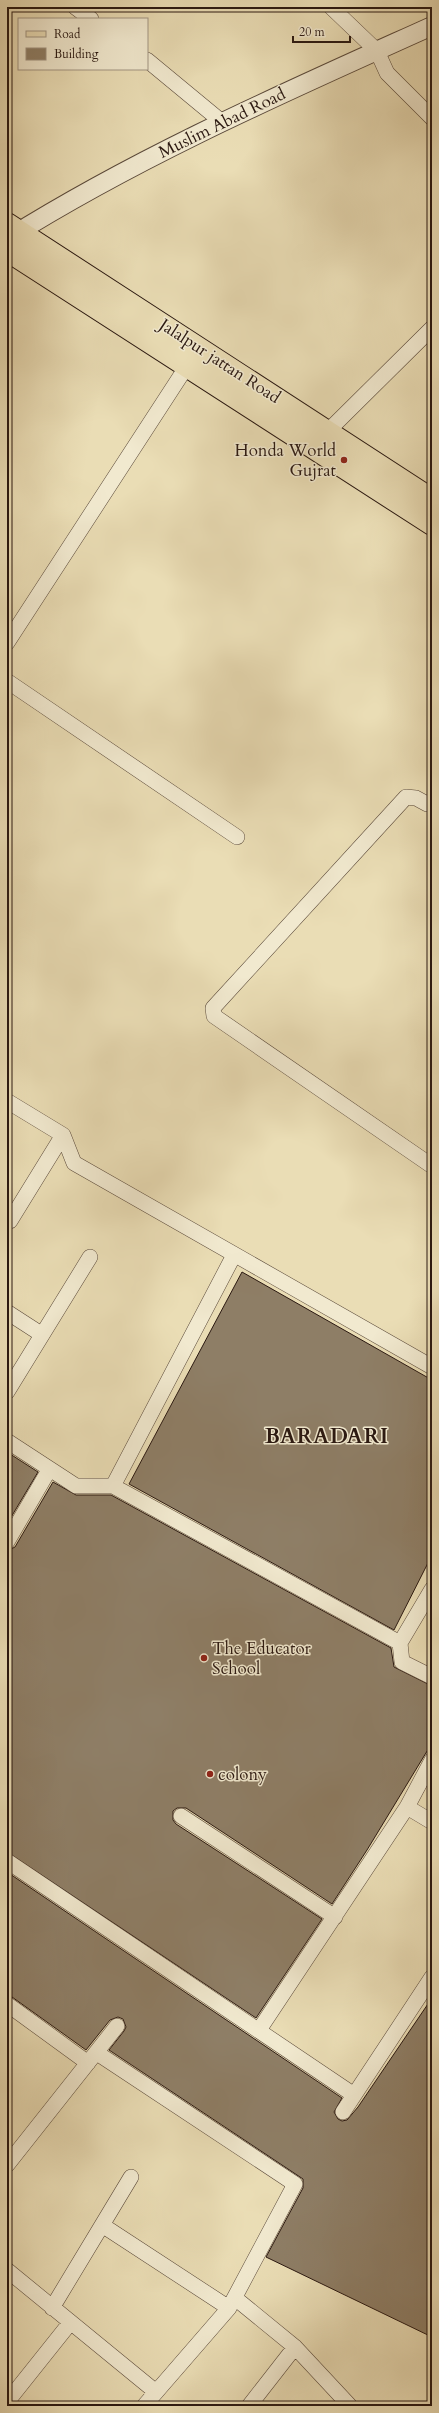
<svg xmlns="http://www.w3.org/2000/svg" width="439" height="2413" viewBox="0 0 439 2413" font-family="Cardo,serif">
  <rect width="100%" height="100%" fill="#eaddb5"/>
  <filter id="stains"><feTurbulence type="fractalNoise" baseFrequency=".005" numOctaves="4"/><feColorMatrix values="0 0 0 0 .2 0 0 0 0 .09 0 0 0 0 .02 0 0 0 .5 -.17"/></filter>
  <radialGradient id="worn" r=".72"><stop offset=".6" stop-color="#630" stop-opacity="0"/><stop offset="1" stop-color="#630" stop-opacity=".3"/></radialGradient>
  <path fill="#8e7e66" stroke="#2a1811" d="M 242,1272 L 432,1380 L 432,1555 L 394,1630 L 129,1484 Z
    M 7,1452 L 38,1472 L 7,1524 Z
    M 53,1482 L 76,1495 L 111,1495 L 391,1648 L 394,1667 L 432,1686 L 432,1743 L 367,1850 L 332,1904 L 186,1808 L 177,1808 L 173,1811 L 173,1820 L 176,1824 L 322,1919 L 256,2018 L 7,1852 L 7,1551 L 15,1547 Z
    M 7,1872 L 342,2098 L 334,2112 L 338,2119 L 342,2121 L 347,2120 L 358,2107 L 432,1998 L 432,2337 L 266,2257 L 303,2188 L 303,2179 L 109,2050 L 124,2031 L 126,2027 L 123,2019 L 118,2017 L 110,2020 L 86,2050 L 12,1997 L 7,1995 Z"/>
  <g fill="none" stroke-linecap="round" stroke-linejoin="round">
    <defs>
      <path id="minor" d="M 75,7 L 91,19
        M 331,7 L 377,51 L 387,73 L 432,118
        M 147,60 L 222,122
        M 328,431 L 432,328
        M 7,643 L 187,366
        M 7,681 L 237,837
        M 432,801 L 427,804 L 416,798 L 406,797 L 213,1008 L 214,1016 L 432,1166
        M 7,1101 L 63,1135 L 74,1163 L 432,1367
        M 7,1219 L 10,1221 L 63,1135
        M 7,1312 L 41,1334
        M 7,1392 L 90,1257
        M 7,1441 L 76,1486 L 113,1486 L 400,1643
        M 113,1486 L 234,1255
        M 7,1542 L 49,1470
        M 432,1589 L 400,1643 L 402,1662 L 432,1677
        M 407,1807 L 432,1822
        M 181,1816 L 335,1917
        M 7,1861 L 354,2095
        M 7,2004 L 88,2063
        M 259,2030 L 407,1807 L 432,1760
        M 97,2053 L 295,2184 L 229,2308 L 144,2406
        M 343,2112 L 432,1977
        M 7,2165 L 117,2026
        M 102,2225 L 229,2308
        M 7,2270 L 156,2392
        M 235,2298 L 295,2347 L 350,2406
        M 52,2308 L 131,2177
        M 7,2402 L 70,2323
        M 249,2406 L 295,2347"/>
      <path id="tertiary" d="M 7,239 C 141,155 288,91 432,26"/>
      <path id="primary" d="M 7,224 L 432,500
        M 7,250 L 432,524"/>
    </defs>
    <use href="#minor" stroke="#5a493a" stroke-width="16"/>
    <use href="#tertiary" stroke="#5a493a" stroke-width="20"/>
    <use href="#primary" stroke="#2a1811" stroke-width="24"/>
    <use href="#minor" stroke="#f1e9cf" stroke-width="15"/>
    <use href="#tertiary" stroke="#f1e9cf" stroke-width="18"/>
    <use href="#primary" stroke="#eaddb5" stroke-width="22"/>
  </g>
  <g fill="#8f2418" stroke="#f1e9cf" stroke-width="1.5">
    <circle cx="344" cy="460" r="4"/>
    <circle cx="204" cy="1658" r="4"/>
    <circle cx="210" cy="1774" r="4"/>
  </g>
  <g text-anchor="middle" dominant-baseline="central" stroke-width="3" stroke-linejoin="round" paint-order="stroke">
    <g font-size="17" fill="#2a1811" stroke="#f1e9cf">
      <text transform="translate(222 123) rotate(-26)">Muslim Abad Road</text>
      <text transform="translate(220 361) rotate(33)">Jalalpur jattan Road</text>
    </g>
    <g font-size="17" fill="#2a1811" stroke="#f1e9cf" text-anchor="start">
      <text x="336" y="450" text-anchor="end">Honda World<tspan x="336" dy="20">Gujrat</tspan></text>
      <text x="212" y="1648">The Educator<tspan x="212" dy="20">School</tspan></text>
      <text x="218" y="1774">colony</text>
    </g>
    <g font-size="21" font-weight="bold" letter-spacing="1" fill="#2a1811" stroke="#f1e9cf">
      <text x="327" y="1436">BARADARI</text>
    </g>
  </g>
  <rect width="439" height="2413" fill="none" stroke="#eaddb5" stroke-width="24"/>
  <rect x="8" y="8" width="423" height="2397" fill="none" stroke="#2a1811" stroke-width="2"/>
  <rect x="12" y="12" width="415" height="2389" fill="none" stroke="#2a1811"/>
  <rect x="18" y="18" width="130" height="52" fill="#f1e9cf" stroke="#a19583"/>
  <rect x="26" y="31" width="20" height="6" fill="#eaddb5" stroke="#a19583"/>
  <text x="54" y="38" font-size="12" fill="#2a1811">Road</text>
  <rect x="26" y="48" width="20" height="12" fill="#8e7e66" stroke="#a19583"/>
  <text x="54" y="58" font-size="12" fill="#2a1811">Building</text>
  <path d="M293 36v6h57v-6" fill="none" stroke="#2a1811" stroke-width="2"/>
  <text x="299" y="36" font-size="12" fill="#2a1811" stroke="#f1e9cf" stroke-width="3" paint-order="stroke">20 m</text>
  <rect width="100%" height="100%" filter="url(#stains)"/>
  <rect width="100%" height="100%" fill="url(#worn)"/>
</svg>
